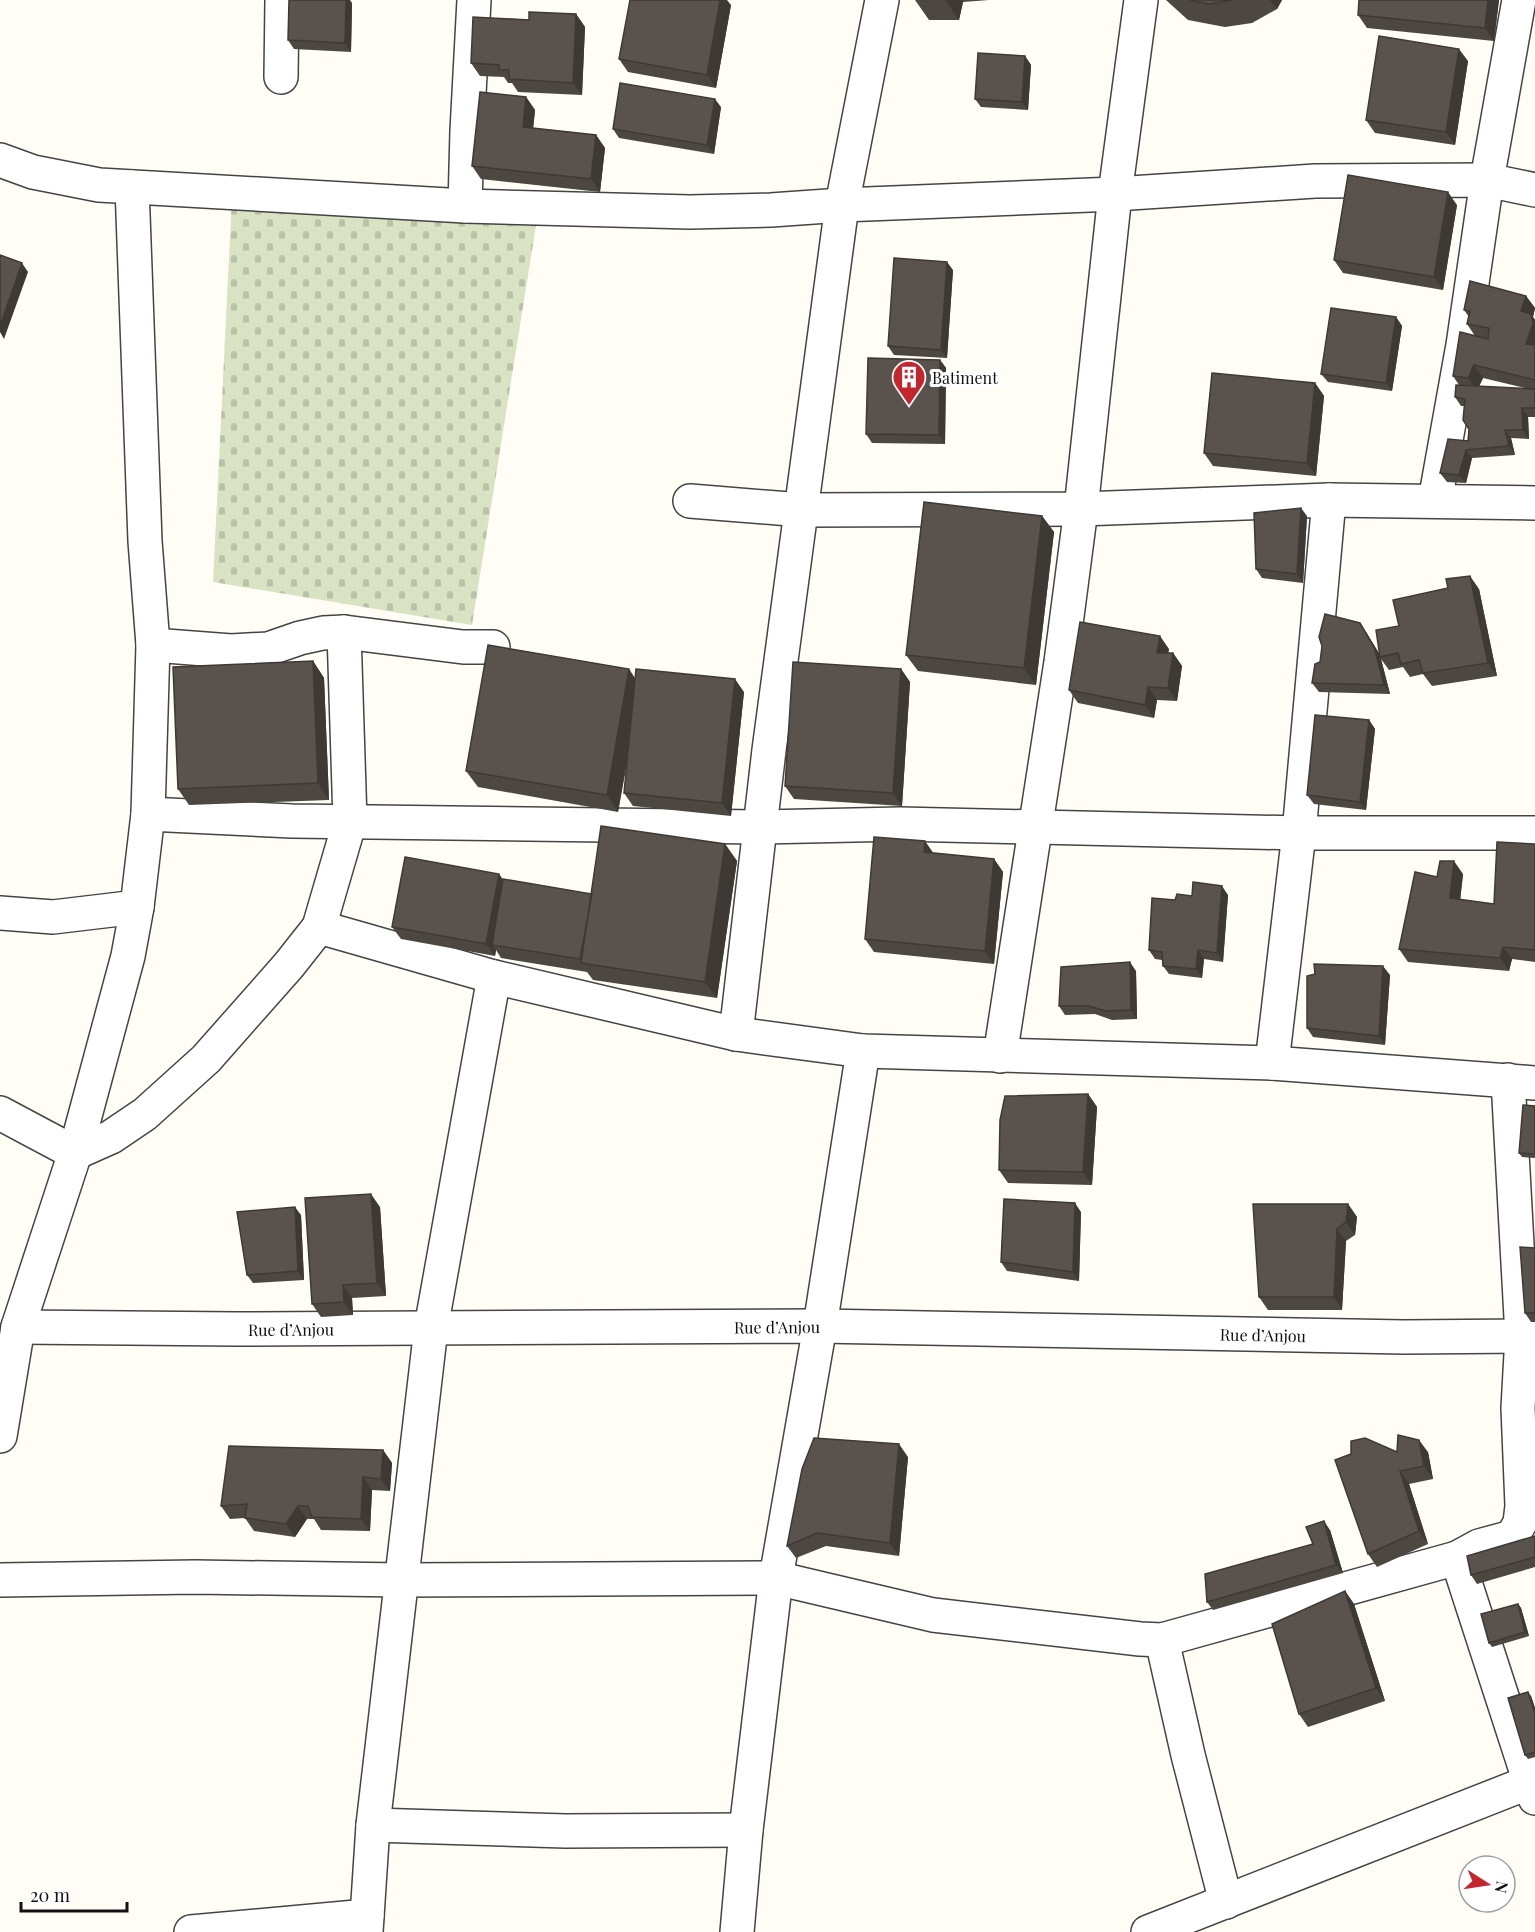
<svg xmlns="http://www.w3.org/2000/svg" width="1535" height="1932" viewBox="0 0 1535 1932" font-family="'Playfair Display',serif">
  <defs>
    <pattern id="cemetery-stones" width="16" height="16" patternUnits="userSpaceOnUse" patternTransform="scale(1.5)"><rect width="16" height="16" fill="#d9e3c4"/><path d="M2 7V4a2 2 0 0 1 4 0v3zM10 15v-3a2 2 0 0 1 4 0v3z" fill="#b9c2a7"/></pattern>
  </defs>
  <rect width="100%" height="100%" fill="#fffdf5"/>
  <path fill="url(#cemetery-stones)" d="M 232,197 L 538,213 L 472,625 L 213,582 Z"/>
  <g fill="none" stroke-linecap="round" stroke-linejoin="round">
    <defs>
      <g id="minor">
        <path d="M 281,77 L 282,0"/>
        <path d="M 0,160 L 33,172 L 99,185 L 465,206 L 690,212 L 771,210 L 842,205 L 1115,194 L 1315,181 L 1487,180 L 1535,190"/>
        <path d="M 465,206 L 467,131 L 474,0"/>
        <path d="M 690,501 L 802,510 L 1081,509 L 1329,500 L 1535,503"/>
        <path d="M 1435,501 L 1463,345 L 1487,180 L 1519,0"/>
        <path d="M 153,645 L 231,651 L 268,649 L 300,638 L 323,633 L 344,632 L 463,647 L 493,647"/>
        <path d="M 148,814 L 292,821 L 759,827 L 900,824 L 1299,833 L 1535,833"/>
        <path d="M 0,913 L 53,917 L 137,907"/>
        <path d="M 319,927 L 494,977 L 736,1034 L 863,1051 L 1272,1063 L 1535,1083"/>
        <path d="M 736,1034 L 769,750 L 842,205 L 882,0"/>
        <path d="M 1000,1056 L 1061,662 L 1081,509 L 1115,194 L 1141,0"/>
        <path d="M 1272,1063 L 1299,833 L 1329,500"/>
        <path d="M 1508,1080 L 1522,1336 L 1518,1408 L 1522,1506 L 1520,1523 L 1512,1537 L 1479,1546 L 1457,1558 L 1535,1798"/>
        <path d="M 0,1113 L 75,1153 L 111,1137 L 145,1114 L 206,1059 L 289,965 L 319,927 L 350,821 L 344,632"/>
        <path id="s1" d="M 18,1327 L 236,1329 L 820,1326 L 1404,1337 L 1535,1336"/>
        <path d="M 0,1436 L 18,1327 L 75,1153 L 128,956 L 137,907 L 148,814 L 153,645 L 145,541 L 132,187"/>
        <path d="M 0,1580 L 195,1577 L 401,1580 L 776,1578 L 933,1615 L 1140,1639 L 1162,1640 L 1457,1558"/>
        <path d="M 1162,1640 L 1188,1755 L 1226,1902"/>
        <path d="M 373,1825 L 565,1831 L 746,1830"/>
        <path d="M 191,1932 L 367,1916"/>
        <path d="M 366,1932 L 373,1825 L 431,1328 L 494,977"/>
        <path d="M 737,1932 L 746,1830 L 776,1578 L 820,1326 L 863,1051"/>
        <path d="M 1148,1932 L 1535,1780"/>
      </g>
    </defs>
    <use href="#minor" stroke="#444" stroke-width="36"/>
    <use href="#minor" stroke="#fff" stroke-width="33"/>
  </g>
  <path fill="#4d4742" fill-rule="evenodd" d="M 915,0 L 989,0 L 963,2 L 959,20 L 929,20 Z
    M 1166,0 L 1282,0 L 1277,9 L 1252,23 L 1225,27 L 1188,20 Z
    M 1499,0 L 1494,41 L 1367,28 L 1358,15 Z
    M 352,3 L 351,52 L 294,49 L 288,40 Z
    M 731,5 L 716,88 L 628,72 L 619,59 Z
    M 576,14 L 585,27 L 582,95 L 518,92 L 512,83 L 508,83 L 504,77 L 480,76 L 471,63 L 529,20 Z
    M 1025,56 L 1031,65 L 1028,110 L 981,107 L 975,99 Z
    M 1468,61 L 1455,145 L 1375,133 L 1366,120 Z
    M 526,97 L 535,110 L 533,128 L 596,135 L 605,148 L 600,192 L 481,179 L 472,166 Z
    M 721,107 L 714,154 L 619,138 L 613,129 Z
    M 1457,205 L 1443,290 L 1343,273 L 1334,260 Z
    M 953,270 L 947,358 L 894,355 L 888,346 Z
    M 1526,296 L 1535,308 L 1533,317 L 1535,320 L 1535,417 L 1528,417 L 1529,439 L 1511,438 L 1515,455 L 1472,458 L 1466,483 L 1447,482 L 1440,473 L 1468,441 L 1469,429 L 1464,406 L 1461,406 L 1455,397 L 1459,385 L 1453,376 L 1475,336 L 1467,324 L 1469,317 L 1464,310 ZM 1483,378 L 1529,389 L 1479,386 Z
    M 1396,317 L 1402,326 L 1392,391 L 1328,382 L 1321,374 Z
    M 940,360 L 946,368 L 945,444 L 872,443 L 866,434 Z
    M 1315,383 L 1324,396 L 1316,476 L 1213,466 L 1204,453 Z
    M 1042,516 L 1054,532 L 1036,685 L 918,671 L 906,655 Z
    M 1307,516 L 1303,583 L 1262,578 L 1256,569 Z
    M 1479,589 L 1497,676 L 1432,686 L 1423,674 L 1410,677 L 1403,667 L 1389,670 L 1381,659 L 1390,694 L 1319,692 L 1312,683 L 1320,662 L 1366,632 L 1379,654 L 1399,626 Z
    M 1169,649 L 1168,653 L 1173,653 L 1182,666 L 1177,701 L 1157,700 L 1154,718 L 1078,703 L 1069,690 Z
    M 313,661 L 324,678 L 329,800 L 189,805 L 178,789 Z
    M 629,669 L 635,679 L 744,692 L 731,816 L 633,806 L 624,793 L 627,763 L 618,812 L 478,787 L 466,771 Z
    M 901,669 L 910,682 L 902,806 L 794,799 L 785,786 Z
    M 1369,720 L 1375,729 L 1366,810 L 1314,804 L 1307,795 Z
    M 725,844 L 737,861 L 717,998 L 593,980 L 587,972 L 501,958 L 496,950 L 495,956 L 401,939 L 392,927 L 499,874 L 503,880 L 592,894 Z
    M 1535,844 L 1535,962 L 1512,959 L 1509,971 L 1408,962 L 1399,949 L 1437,877 L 1463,874 L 1460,900 L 1494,904 Z
    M 933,853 L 994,859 L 1003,872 L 994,964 L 874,952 L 865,939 Z
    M 1228,895 L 1223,962 L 1204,959 L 1202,978 L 1169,974 L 1163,966 L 1162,960 L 1155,959 L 1149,950 L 1175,900 L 1192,896 Z
    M 1136,971 L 1137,1019 L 1112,1020 L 1095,1014 L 1065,1015 L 1059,1006 Z
    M 1390,975 L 1385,1045 L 1313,1037 L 1307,1028 Z
    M 1088,1094 L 1097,1107 L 1092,1185 L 1008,1183 L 999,1170 Z
    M 1535,1106 L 1535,1158 L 1522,1157 L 1519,1153 Z
    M 1348,1204 L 1357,1217 L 1355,1235 L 1346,1241 L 1342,1310 L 1268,1310 L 1259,1297 Z
    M 380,1207 L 386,1296 L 352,1298 L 353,1315 L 321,1317 L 312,1304 Z
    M 1081,1212 L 1079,1281 L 1007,1271 L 1001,1262 Z
    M 301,1215 L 304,1280 L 253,1283 L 247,1275 Z
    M 1535,1248 L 1535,1322 L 1531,1322 L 1525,1313 Z
    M 383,1450 L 392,1463 L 390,1491 L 372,1490 L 370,1531 L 321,1530 L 314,1519 L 307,1519 L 295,1537 L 254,1531 L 245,1518 L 230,1519 L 221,1506 Z
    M 1397,1452 L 1428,1452 L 1433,1479 L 1409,1484 L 1428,1544 L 1377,1567 L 1368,1554 Z
    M 908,1457 L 899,1556 L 826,1546 L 796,1558 L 787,1546 Z
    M 1330,1530 L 1343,1573 L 1213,1610 L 1207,1602 L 1313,1544 Z
    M 1535,1536 L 1535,1567 L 1477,1584 L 1471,1575 Z
    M 1345,1591 L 1354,1604 L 1385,1701 L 1308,1727 L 1299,1714 Z
    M 1518,1604 L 1521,1608 L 1529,1636 L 1492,1647 L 1489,1643 Z
    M 1531,1696 L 1535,1708 L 1535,1757 L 1528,1759 L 1525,1755 Z"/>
  <path fill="#3f3936" d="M 346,0 L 350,0 L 352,3 L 351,52 L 345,43 Z
    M 720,0 L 727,0 L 731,5 L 716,88 L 707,75 Z
    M 945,0 L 962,0 L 963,2 L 959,20 Z
    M 1270,0 L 1282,0 L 1277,9 Z
    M 1488,0 L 1499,0 L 1494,41 L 1485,28 Z
    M 576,14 L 585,27 L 582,95 L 573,83 Z
    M 1459,49 L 1468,61 L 1455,145 L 1446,132 Z
    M 1025,56 L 1031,65 L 1028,110 L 1022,102 Z
    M 526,97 L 535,110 L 532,140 L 523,127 Z
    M 715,99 L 721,107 L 714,154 L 707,145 Z
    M 596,135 L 605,148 L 600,192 L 591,179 Z
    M 1448,192 L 1457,205 L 1443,290 L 1434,277 Z
    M 947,262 L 953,270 L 947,358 L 941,350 Z
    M 22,263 L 28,272 L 4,339 L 0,332 L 0,326 Z
    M 1526,296 L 1535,308 L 1533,317 L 1535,320 L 1535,356 L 1526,344 L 1521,311 Z
    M 1396,317 L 1402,326 L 1392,391 L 1386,383 Z
    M 940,360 L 946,368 L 945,444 L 939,435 Z
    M 1474,365 L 1483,378 L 1477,391 L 1468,378 Z
    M 1315,383 L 1324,396 L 1316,476 L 1307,463 Z
    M 1522,408 L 1528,417 L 1529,439 L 1523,430 Z
    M 1505,430 L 1511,438 L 1515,455 L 1509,446 Z
    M 1466,450 L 1472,458 L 1466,483 L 1459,475 Z
    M 1301,508 L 1307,516 L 1303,583 L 1297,574 Z
    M 1042,516 L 1054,532 L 1036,685 L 1024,668 Z
    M 1470,576 L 1479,589 L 1497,676 L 1488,663 Z
    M 1360,623 L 1381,656 L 1380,657 L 1381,659 L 1390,694 L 1384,685 Z
    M 1160,636 L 1169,649 L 1166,666 L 1157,653 Z
    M 1173,653 L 1182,666 L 1177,701 L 1168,688 Z
    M 313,661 L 324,678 L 329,800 L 318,783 Z
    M 629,669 L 640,686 L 618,812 L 607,795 Z
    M 901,669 L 910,682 L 902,806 L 893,793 Z
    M 735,679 L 744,692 L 731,816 L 722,803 Z
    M 1148,687 L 1157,700 L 1154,718 L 1145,705 Z
    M 1369,720 L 1375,729 L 1366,810 L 1360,802 Z
    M 925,841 L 934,854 L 924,852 Z
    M 725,844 L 737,861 L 717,998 L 705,982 Z
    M 994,859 L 1003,872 L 994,964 L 985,951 Z
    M 1454,861 L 1463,874 L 1459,911 L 1450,898 Z
    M 499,874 L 508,887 L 492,945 L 496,950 L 495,956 L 486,944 Z
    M 1222,886 L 1228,895 L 1223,962 L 1217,953 Z
    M 1503,947 L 1512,959 L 1509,971 L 1500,958 Z
    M 1198,950 L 1204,959 L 1202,978 L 1196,969 Z
    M 1130,962 L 1136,971 L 1137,1019 L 1131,1010 Z
    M 1383,966 L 1390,975 L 1385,1045 L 1379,1036 Z
    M 1088,1094 L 1097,1107 L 1092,1185 L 1083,1172 Z
    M 371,1194 L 380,1207 L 386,1296 L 377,1283 Z
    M 1075,1203 L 1081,1212 L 1079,1281 L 1073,1272 Z
    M 1348,1204 L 1357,1217 L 1355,1235 L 1346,1222 Z
    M 295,1207 L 301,1215 L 304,1280 L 298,1271 Z
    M 1337,1229 L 1346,1241 L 1342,1310 L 1334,1297 Z
    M 343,1285 L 352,1298 L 353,1315 L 344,1302 Z
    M 1419,1440 L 1428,1452 L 1433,1479 L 1424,1466 Z
    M 899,1444 L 908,1457 L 899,1556 L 890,1543 Z
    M 383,1450 L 392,1463 L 390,1491 L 381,1479 Z
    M 1400,1471 L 1409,1484 L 1428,1544 L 1419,1531 Z
    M 363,1477 L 372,1490 L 370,1531 L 361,1519 Z
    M 298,1506 L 307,1519 L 295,1537 L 286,1524 Z
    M 1324,1521 L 1330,1530 L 1343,1573 L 1336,1565 Z
    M 1345,1591 L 1354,1604 L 1385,1701 L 1376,1688 Z
    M 1518,1604 L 1521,1608 L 1529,1636 L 1525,1632 Z
    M 1528,1692 L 1531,1696 L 1535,1708 L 1535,1714 Z"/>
  <path fill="#5a524d" stroke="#3f3936" stroke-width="1.5" d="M 289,0 L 346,0 L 345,43 L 288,40 Z
    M 630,0 L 720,0 L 707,75 L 619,59 Z
    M 1189,0 L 1232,0 L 1209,4 Z
    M 1359,0 L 1488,0 L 1485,28 L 1358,15 Z
    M 529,12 L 576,14 L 573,83 L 509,79 L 509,70 L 499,70 L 499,65 L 471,63 L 473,17 L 529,20 Z
    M 1379,36 L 1459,49 L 1446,132 L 1366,120 Z
    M 978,53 L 1025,56 L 1022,102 L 975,99 Z
    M 620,83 L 715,99 L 707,145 L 613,129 Z
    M 480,92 L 526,97 L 523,127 L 596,135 L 591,179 L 472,166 Z
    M 1348,175 L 1448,192 L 1434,277 L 1334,260 Z
    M 0,255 L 22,263 L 0,326 Z
    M 894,258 L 947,262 L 941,350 L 888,346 Z
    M 1470,281 L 1526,296 L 1521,311 L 1531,314 L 1533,323 L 1526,344 L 1535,345 L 1535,380 L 1474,365 L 1468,378 L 1453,376 L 1460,332 L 1488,339 L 1489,328 L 1467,324 L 1470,311 L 1464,310 Z
    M 1331,308 L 1396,317 L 1386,383 L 1321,374 Z
    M 868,358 L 940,360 L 939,435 L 866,434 Z
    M 1212,373 L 1315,383 L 1307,463 L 1204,453 Z
    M 1456,385 L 1535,389 L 1535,408 L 1522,408 L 1523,430 L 1505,430 L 1509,446 L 1466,450 L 1459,475 L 1440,473 L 1448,439 L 1468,441 L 1469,429 L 1463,420 L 1465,399 L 1455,397 Z
    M 924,502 L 1042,516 L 1024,668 L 906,655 Z
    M 1301,508 L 1297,574 L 1256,569 L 1254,513 Z
    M 1470,576 L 1488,663 L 1423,673 L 1419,660 L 1401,664 L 1398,653 L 1380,657 L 1376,630 L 1399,626 L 1393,600 L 1448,588 L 1446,579 Z
    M 1325,614 L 1360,623 L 1374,647 L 1384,685 L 1312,683 L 1315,664 L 1320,662 L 1322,646 L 1319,637 Z
    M 1080,622 L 1160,636 L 1157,653 L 1173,653 L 1168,688 L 1148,687 L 1145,705 L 1069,690 Z
    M 488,645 L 629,669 L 607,795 L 466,771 Z
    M 313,661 L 318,783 L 178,789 L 173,667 Z
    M 793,662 L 901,669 L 893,793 L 785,786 Z
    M 636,669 L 735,679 L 722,803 L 624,793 Z
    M 1315,715 L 1369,720 L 1360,802 L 1307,795 Z
    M 601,826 L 725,844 L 705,982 L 581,963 Z
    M 874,837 L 925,841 L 924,852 L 994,859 L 985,951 L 865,939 Z
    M 1497,842 L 1535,844 L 1535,950 L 1503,947 L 1500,958 L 1399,949 L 1415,872 L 1437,877 L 1440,861 L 1454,861 L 1450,898 L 1494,904 Z
    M 405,857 L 499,874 L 486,944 L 392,927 Z
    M 503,879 L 592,894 L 580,959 L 492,945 Z
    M 1193,882 L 1222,886 L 1217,953 L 1198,950 L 1196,969 L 1163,966 L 1162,952 L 1149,950 L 1152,898 L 1175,900 L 1177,894 L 1192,896 Z
    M 1130,962 L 1131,1010 L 1106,1011 L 1089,1006 L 1059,1006 L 1061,967 Z
    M 1314,964 L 1383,966 L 1379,1036 L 1307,1028 L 1307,976 L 1315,974 Z
    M 1088,1094 L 1083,1172 L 999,1170 L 1000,1120 L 1005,1096 Z
    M 1523,1105 L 1535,1106 L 1535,1154 L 1519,1153 Z
    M 371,1194 L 377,1283 L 343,1285 L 344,1302 L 312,1304 L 305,1198 Z
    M 1004,1199 L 1075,1203 L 1073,1272 L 1001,1262 Z
    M 1253,1204 L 1348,1204 L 1346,1222 L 1337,1229 L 1334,1297 L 1259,1297 Z
    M 295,1207 L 298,1271 L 247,1275 L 237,1212 Z
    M 1520,1247 L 1535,1248 L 1535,1313 L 1525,1313 Z
    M 1398,1435 L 1419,1440 L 1424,1466 L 1400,1471 L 1419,1531 L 1368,1554 L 1335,1460 L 1351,1454 L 1351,1441 L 1365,1438 L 1397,1452 Z
    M 814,1438 L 899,1444 L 890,1543 L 817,1533 L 787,1546 L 802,1469 Z
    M 229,1446 L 383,1450 L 381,1479 L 363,1477 L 361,1519 L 312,1517 L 308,1506 L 298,1506 L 286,1524 L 245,1518 L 247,1504 L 221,1506 Z
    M 1324,1521 L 1336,1565 L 1207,1602 L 1205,1574 L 1313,1544 L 1306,1527 Z
    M 1535,1536 L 1535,1557 L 1471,1575 L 1467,1556 Z
    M 1345,1591 L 1376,1688 L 1299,1714 L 1272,1624 Z
    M 1518,1604 L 1525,1632 L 1489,1643 L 1481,1614 Z
    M 1528,1692 L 1535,1714 L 1535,1752 L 1525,1755 L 1508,1698 Z"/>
  <defs>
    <symbol id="building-pin" viewBox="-11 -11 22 30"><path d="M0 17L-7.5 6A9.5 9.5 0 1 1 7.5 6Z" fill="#c4262e" stroke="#fff"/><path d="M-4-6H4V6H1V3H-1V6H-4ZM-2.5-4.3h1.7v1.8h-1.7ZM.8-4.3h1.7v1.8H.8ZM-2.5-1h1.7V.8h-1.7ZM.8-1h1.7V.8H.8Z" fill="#fff"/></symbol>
  </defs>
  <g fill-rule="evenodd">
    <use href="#building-pin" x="890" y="358" width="38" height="52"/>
  </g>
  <g text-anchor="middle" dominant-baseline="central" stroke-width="6" stroke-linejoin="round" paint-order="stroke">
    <g font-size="16" fill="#111" stroke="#fff" text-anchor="start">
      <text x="932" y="377">Batiment</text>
    </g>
    <g font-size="16" fill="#111" stroke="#fff">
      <text stroke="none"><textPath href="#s1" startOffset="759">Rue d’Anjou</textPath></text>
      <text stroke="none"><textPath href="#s1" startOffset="273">Rue d’Anjou</textPath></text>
      <text stroke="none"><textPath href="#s1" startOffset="1245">Rue d’Anjou</textPath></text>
    </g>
  </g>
  <g transform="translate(1487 1884) rotate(102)"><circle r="28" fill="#ffffff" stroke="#a0a0a0" stroke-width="1.5"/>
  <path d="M0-4.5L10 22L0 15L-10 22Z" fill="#c4262e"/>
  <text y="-9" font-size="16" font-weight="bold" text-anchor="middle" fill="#111111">N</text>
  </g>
  <path d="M21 1902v9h106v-9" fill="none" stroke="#111111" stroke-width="3"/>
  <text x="30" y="1902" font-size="18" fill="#111111" stroke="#ffffff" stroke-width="4.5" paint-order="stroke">20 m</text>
</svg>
